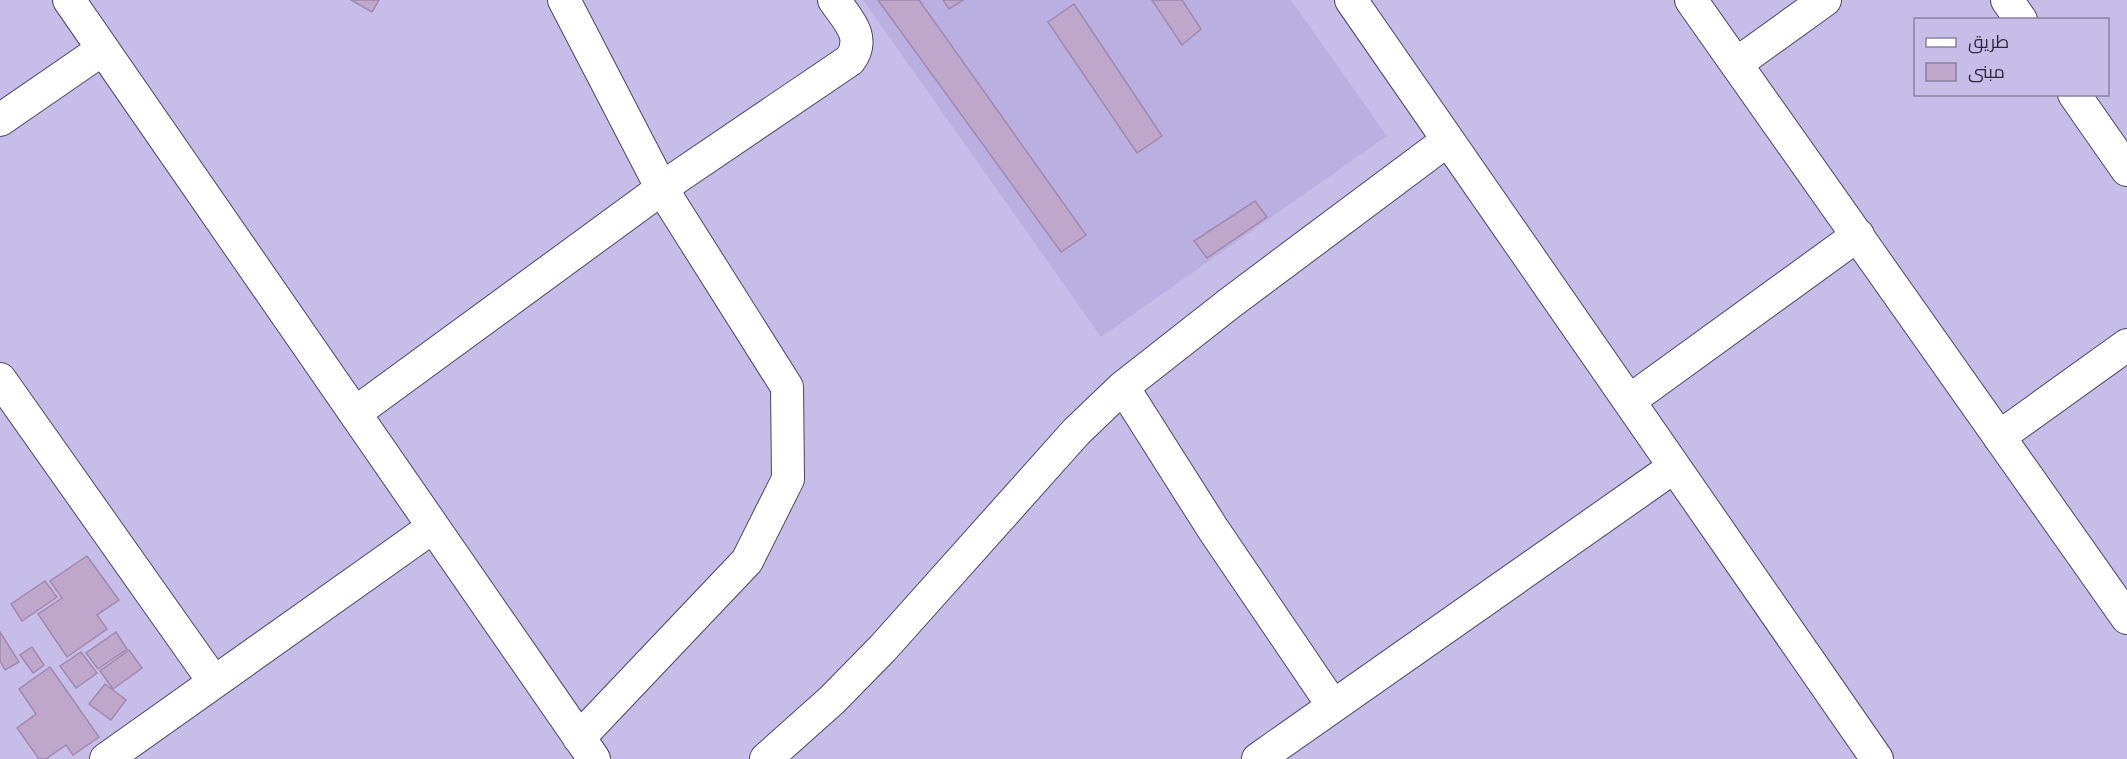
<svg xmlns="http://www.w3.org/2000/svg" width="2127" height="759" viewBox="0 0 2127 759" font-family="'Work Sans',Cairo,sans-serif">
  <rect width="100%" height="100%" fill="#c6bee8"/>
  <path fill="#b9b0e1" d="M 863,0 L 1291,0 L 1387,136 L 1101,337 Z"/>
  <path fill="#bfa7cc" stroke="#a089ad" stroke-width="1.5" d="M 351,0 L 379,0 L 372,12 Z
    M 878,0 L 919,0 L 1086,235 L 1061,252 Z
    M 943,0 L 963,0 L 949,9 Z
    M 1152,0 L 1182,0 L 1201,29 L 1182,45 Z
    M 1074,4 L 1162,136 L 1137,153 L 1048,22 Z
    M 1255,201 L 1267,217 L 1207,258 L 1194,241 Z
    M 87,556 L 119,600 L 97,615 L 107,629 L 67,657 L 38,614 L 62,598 L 50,581 Z
    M 45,581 L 57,597 L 22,621 L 11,604 Z
    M 0,632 L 19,662 L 5,670 L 0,661 Z
    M 116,632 L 127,649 L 98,669 L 86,653 Z
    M 32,647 L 44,665 L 33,673 L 20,655 Z
    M 129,650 L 142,668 L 113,689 L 100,671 Z
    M 81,652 L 97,673 L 76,688 L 60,666 Z
    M 50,667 L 99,737 L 73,755 L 66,745 L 46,759 L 39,759 L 17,728 L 36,714 L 19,689 Z
    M 105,684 L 126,700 L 111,720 L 89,704 Z"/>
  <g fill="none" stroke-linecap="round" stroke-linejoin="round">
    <defs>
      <path id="minor" d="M 69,0 L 594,759
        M 564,0 L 662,189 L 787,387 L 788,479 L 747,561 L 579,738
        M 1351,0 L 1877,759
        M 1691,0 L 2127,618
        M 2007,0 L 2021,20
        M 1736,64 L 1825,0
        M 2074,94 L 2127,170
        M 0,120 L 103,49
        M 0,379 L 214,682
        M 1123,387 L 1213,529 L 1333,706
        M 1629,401 L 1858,235
        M 355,413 L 679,176 L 850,60 C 867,37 847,19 834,0
        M 1999,437 L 2127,345
        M 106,759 L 433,527
        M 766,759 L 832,700 L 883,648 L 1076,432 L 1123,387 L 1230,303 L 1448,140
        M 1258,759 L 1674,467"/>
    </defs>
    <use href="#minor" stroke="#4c4569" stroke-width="34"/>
    <use href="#minor" stroke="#fff" stroke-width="32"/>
  </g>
  <rect x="1914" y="18" width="195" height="78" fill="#c6bee8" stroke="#8882a2" stroke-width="1.5"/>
  <rect x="1926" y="38" width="30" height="9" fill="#ffffff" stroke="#8882a2" stroke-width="1.5"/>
  <text x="1968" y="48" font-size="18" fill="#2b2838">طريق</text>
  <rect x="1926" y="63" width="30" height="18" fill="#bfa7cc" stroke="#8882a2" stroke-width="1.5"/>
  <text x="1968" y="78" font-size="18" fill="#2b2838">مبنى</text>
</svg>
